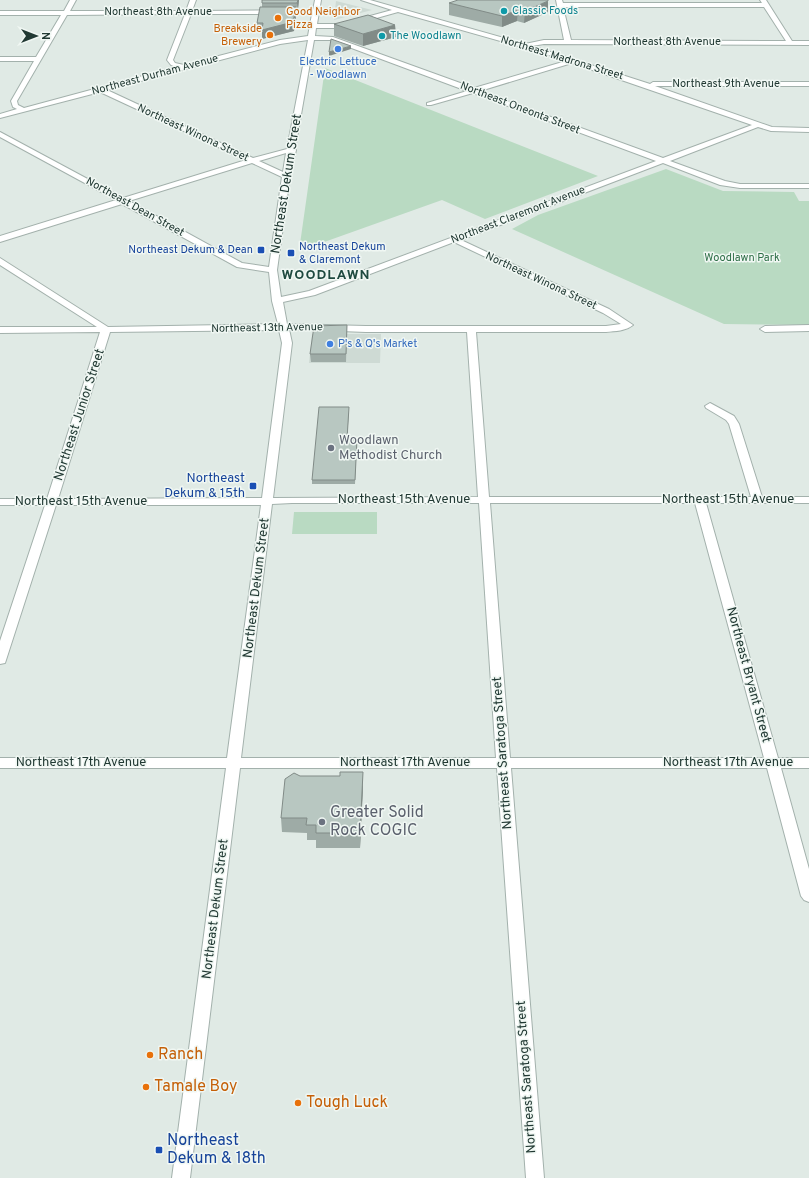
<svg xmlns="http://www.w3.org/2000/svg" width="809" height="1178" viewBox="0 0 809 1178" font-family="Overpass,sans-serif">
  <rect width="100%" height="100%" fill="#e0eae5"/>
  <path fill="#cedad4" d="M 336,1 L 372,10 L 334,20 Z
    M 312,334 L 381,334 L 380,363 L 309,363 Z"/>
  <path fill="#b9dac2" d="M 325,68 L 598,176 L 485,219 L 442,200 L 299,251 Z
    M 666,169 L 723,191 L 794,192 L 799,201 L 809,201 L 809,325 L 724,324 L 512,229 L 538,215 Z
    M 294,512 L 377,512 L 377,534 L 292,534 Z"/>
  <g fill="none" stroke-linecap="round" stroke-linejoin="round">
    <defs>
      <path id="minor" d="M 70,0 L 76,0 L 70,11 L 186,11 L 190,0 L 196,0 L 192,11 L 313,10 L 315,0 L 321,0 L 317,24 L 341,24 L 392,10 L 361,0 L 370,0 L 525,44 L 544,40 L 564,40 L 556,0 L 562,0 L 563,3 L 762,3 L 760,0 L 766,0 L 792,41 L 809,41 L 809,45 L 544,44 L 532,46 L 650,84 L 653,82 L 809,82 L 809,86 L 655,86 L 772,127 L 809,128 L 809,132 L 771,131 L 758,127 L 670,161 L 725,181 L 740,184 L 809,184 L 809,188 L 740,188 L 720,185 L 663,163 L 461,240 L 609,309 L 633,325 C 626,331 615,331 606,332 L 476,332 L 489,497 L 751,497 L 729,424 L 726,420 L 706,408 L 705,406 L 710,403 L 734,416 L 739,424 L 762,497 L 809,497 L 809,503 L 706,503 L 778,758 L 809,758 L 809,768 L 781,768 L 809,869 L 809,902 L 804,900 L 801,896 L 767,768 L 511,768 L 544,1178 L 526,1178 L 497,768 L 240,768 L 190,1178 L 172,1178 L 226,768 L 0,768 L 0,758 L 227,758 L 261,505 L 56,505 L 6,660 L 5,663 L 0,664 L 0,641 L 45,505 L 0,505 L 0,499 L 47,499 L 100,332 L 0,333 L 0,327 L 97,327 L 0,265 L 0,258 L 108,327 L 278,324 L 272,301 L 269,272 L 237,267 L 122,204 L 0,242 L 0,236 L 116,200 L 0,137 L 0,132 L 123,198 L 246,160 L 100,92 L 0,118 L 0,114 L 17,109 L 13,107 L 11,101 L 34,61 L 0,61 L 0,57 L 36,57 L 61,15 L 0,15 L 0,11 L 64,11 ZM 563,7 L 764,7 L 786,41 L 571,40 ZM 398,12 L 543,53 L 566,61 L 474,88 L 333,37 L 315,36 L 316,28 L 341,28 ZM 185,14 L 167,60 L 171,65 L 176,67 L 24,108 L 18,105 L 17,101 L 67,15 ZM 191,14 L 312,14 L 308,36 L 280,40 L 184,65 L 175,63 L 173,60 ZM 308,40 L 287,149 L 253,158 L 107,90 L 280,44 ZM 314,40 L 330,40 L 467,91 L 427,103 L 427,105 L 431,105 L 473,93 L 656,161 L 309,291 L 281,297 L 277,270 L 290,176 L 296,150 L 295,149 ZM 572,63 L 752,125 L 663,158 L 480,91 ZM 286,153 L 283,172 L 259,161 ZM 252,163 L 282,177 L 269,267 L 242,263 L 129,201 ZM 454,242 L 603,313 L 621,324 L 606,326 L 366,326 L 287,324 L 283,302 L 315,295 ZM 289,329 L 366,332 L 467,332 L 478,497 L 273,498 L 292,343 ZM 279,330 L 282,343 L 262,498 L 58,499 L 110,332 ZM 292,503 L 479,503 L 496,758 L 241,758 L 272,504 ZM 490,503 L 695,503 L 764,758 L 510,758 Z
        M 809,325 L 809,331 L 765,332 L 760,329 L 765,326 Z"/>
    </defs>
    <use href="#minor" stroke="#a3b1ac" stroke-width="2"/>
    <use href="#minor" fill="#fff" fill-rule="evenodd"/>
  </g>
  <path fill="#9eaba6" d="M 262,0 L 299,0 L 298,9 L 296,9 L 296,16 L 294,31 L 262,39 L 262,32 L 258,32 L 257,23 L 262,7 Z
    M 449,3 L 548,12 L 524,23 L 517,21 L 502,27 L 449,15 Z
    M 334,24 L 395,25 L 396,37 L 363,46 L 334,36 Z
    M 347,325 L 346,362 L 311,362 L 310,354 Z
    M 349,412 L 347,439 L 357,439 L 355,484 L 312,484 L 312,480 Z
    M 300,776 L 363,786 L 360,848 L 316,848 L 316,840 L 307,840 L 307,833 L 282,832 L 281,818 Z"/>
  <path fill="#818b87" d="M 298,0 L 299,0 L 298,9 L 297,3 Z
    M 548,1 L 548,12 L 524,23 L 525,11 Z
    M 296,7 L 296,16 L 294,31 L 262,39 L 262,30 Z
    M 518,10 L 517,21 L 502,27 L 502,16 Z
    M 395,25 L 396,37 L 363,46 L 363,34 Z
    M 351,46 L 351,49 L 329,56 L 329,52 Z
    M 363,772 L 363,786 L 360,848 L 360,833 Z"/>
  <path fill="#b8c7c1" stroke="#818b87" d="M 262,0 L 298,0 L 297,3 L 262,3 Z
    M 458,0 L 548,0 L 548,1 L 525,11 L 518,10 L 502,16 L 449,3 Z
    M 260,7 L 296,7 L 293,22 L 262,30 L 263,23 L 257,23 Z
    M 368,15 L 395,25 L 363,34 L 334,24 Z
    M 331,39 L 351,46 L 329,52 Z
    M 347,325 L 346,354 L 310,354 L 314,326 Z
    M 319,407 L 349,407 L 347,439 L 357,439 L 355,480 L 312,480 Z
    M 340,772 L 363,772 L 360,833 L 316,833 L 316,825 L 306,825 L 307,818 L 281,818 L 285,779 L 294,773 L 300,776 L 340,776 Z"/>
  <g fill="#0f9aa8" stroke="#f0f7f3" stroke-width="1.5">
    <circle cx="504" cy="11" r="4"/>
    <circle cx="382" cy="36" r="4"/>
  </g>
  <g fill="#e8710a" stroke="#f0f7f3" stroke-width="1.5">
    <circle cx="278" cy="18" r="4"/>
    <circle cx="270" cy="35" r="4"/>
    <circle cx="150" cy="1055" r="4"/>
    <circle cx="146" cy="1087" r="4"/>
    <circle cx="298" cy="1103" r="4"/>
  </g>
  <g fill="#3f7fe0" stroke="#f0f7f3" stroke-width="1.5">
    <circle cx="338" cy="49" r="4"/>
    <circle cx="330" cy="344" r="4"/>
  </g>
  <g fill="#1a4fb4" stroke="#f0f7f3" stroke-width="1.5">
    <rect x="257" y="246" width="8" height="8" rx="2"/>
    <rect x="287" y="249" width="8" height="8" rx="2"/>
    <rect x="249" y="482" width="8" height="8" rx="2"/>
    <rect x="155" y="1146" width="8" height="8" rx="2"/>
  </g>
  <g fill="#6b7280" stroke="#f0f7f3" stroke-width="1.5">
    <circle cx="331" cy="448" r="4"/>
    <circle cx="322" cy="822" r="4"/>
  </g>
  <g text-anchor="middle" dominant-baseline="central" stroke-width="3" stroke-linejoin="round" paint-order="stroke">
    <g font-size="11" fill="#0d838f" stroke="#f0f7f3" text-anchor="start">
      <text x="512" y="11">Classic Foods</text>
      <text x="390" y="36">The Woodlawn</text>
    </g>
    <g font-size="11" fill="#213933" stroke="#f0f7f3">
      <text x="158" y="12">Northeast 8th Avenue</text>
      <text x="667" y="42">Northeast 8th Avenue</text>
      <text transform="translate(562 58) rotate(17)">Northeast Madrona Street</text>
      <text transform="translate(155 75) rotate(-15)">Northeast Durham Avenue</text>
      <text x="726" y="84">Northeast 9th Avenue</text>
      <text transform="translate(520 108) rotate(21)">Northeast Oneonta Street</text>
      <text transform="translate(193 133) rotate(25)">Northeast Winona Street</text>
      <text transform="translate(135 207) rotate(29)">Northeast Dean Street</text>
      <text transform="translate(518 215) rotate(-21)">Northeast Claremont Avenue</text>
      <text transform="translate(541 281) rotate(25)">Northeast Winona Street</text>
      <text transform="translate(267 328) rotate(-1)">Northeast 13th Avenue</text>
    </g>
    <g font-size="11" fill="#c56008" stroke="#f0f7f3" text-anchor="start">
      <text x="286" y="12">Good Neighbor<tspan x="286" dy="13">Pizza</tspan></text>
      <text x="262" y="29" text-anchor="end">Breakside<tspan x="262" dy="13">Brewery</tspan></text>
    </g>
    <g font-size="11" fill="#366cbe" stroke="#f0f7f3">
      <text x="338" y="62">Electric Lettuce<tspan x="338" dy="13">- Woodlawn</tspan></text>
      <text x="338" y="344" text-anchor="start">P's &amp; Q's Market</text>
    </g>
    <g font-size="11" fill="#164399" stroke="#f0f7f3" text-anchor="start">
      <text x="299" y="247">Northeast Dekum<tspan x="299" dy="13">&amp; Claremont</tspan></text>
      <text x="253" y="250" text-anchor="end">Northeast Dekum &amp; Dean</text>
    </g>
    <g font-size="11" fill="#2e6e47" stroke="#f0f7f3">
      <text x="742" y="258">Woodlawn Park</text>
    </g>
    <g font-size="13" fill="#213933" stroke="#f0f7f3">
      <text transform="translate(287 184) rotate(-81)">Northeast Dekum Street</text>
      <text transform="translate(80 415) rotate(-72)">Northeast Junior Street</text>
      <text x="404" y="500">Northeast 15th Avenue</text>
      <text x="728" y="500">Northeast 15th Avenue</text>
      <text x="81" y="502">Northeast 15th Avenue</text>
      <text transform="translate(257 588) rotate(-83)">Northeast Dekum Street</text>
      <text transform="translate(748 675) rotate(75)">Northeast Bryant Street</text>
      <text transform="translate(503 753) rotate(-94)">Northeast Saratoga Street</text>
      <text x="81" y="763">Northeast 17th Avenue</text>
      <text x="405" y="763">Northeast 17th Avenue</text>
      <text x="728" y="763">Northeast 17th Avenue</text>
      <text transform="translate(216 909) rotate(-83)">Northeast Dekum Street</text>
      <text transform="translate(527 1077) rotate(-94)">Northeast Saratoga Street</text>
    </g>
    <g font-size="13" fill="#5b616d" stroke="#f0f7f3" text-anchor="start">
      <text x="339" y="441">Woodlawn<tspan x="339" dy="15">Methodist Church</tspan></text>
    </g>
    <g font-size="13" fill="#164399" stroke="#f0f7f3" text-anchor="end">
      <text x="245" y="479">Northeast<tspan x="245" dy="15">Dekum &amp; 15th</tspan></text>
    </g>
    <g font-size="14" font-weight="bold" letter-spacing="1" fill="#1f4a40" stroke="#f0f7f3">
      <text x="326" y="275">WOODLAWN</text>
    </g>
    <g font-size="16" fill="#5b616d" stroke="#f0f7f3" text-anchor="start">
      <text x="330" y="813">Greater Solid<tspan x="330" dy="18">Rock COGIC</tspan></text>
    </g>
    <g font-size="16" fill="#c56008" stroke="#f0f7f3" text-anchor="start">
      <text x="158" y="1055">Ranch</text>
      <text x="154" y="1087">Tamale Boy</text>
      <text x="306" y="1103">Tough Luck</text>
    </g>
    <g font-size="16" fill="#164399" stroke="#f0f7f3" text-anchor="start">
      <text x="167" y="1141">Northeast<tspan x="167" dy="18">Dekum &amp; 18th</tspan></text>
    </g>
  </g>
  <g transform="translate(36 36) rotate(90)" stroke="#f0f7f3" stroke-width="3" paint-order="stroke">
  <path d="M0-3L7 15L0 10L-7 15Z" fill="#213933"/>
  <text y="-6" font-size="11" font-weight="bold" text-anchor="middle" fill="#213933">N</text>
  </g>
</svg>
